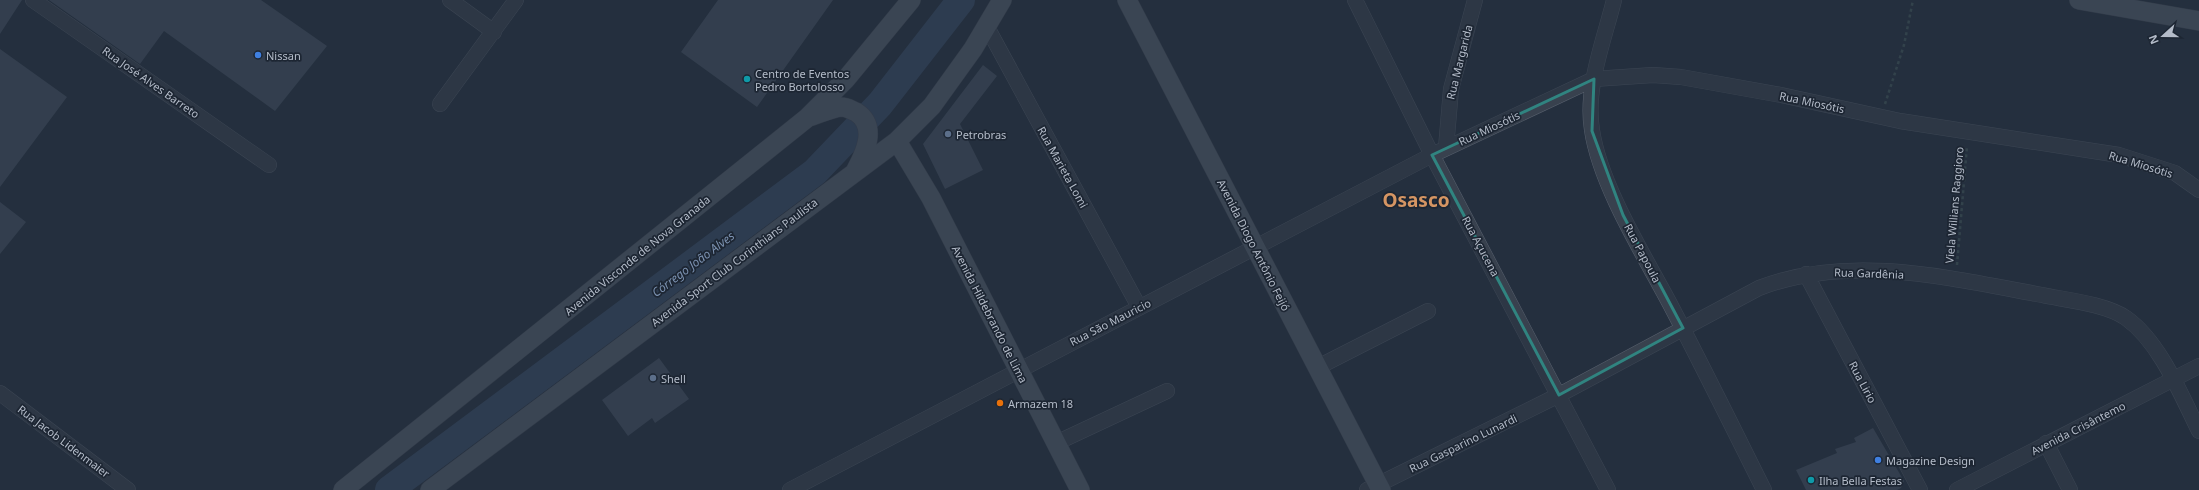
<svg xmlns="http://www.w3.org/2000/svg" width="2199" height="490" viewBox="0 0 2199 490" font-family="'Noto Sans',sans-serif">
  <rect width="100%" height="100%" fill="#242f3e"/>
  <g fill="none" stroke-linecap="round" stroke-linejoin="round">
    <path stroke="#394c67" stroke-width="28" d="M 389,490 L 815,172 L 880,104 L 961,0"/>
  </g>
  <path fill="#455162" d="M 0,0 L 22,0 L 0,34 Z
    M 49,0 L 261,0 L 327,46 L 275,111 L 164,31 L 140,64 Z
    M 718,0 L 833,0 L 757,107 L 681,52 Z
    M 0,49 L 67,97 L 0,187 Z
    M 983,65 L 997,76 L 960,124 L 983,170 L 945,189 L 923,144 Z
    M 0,202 L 26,222 L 0,254 Z
    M 659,358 L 689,399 L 655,423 L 652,418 L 628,436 L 602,400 Z
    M 1873,428 L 1904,481 L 1901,488 L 1897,490 L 1806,490 L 1796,470 L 1837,453 L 1835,449 L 1856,442 L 1854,438 Z"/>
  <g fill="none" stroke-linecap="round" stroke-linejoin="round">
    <defs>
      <path id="minor" d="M 33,0 L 269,165
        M 450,0 L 494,32
        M 1355,0 L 1432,155 L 1608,490
        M 1614,0 C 1604,41 1585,87 1592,130 C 1600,185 1644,255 1670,304 C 1702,365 1733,428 1764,490
        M 987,27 L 1139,307
        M 440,104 L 516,0
        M 1446,148 L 1451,89 L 1475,0
        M 1806,274 L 1920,490
        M 1318,367 L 1428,311
        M 0,393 L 128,490
        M 1056,443 L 1167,391
        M 2046,443 L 2070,490
        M 790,490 L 1432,155 L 1594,79 L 1653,75 L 1681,77 L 1781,95 L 1900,121 L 2119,155 L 2175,173 L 2199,190
        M 1367,490 L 1559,395 L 1759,288 C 1849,253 1950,278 2042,295 C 2066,300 2106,304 2126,318 C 2160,342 2181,395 2199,431
        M 1957,490 L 2199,366"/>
      <path id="major" d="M 1127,0 L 1381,490
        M 2079,0 L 2199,21
        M 812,116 C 821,113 832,108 841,107 C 847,107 851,110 856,112 C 878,126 865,153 856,170
        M 897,141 L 931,198 L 1080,490
        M 343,490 L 807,118 L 846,79 L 911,0
        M 430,490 L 897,141 L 932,106 L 973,49 L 1002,0"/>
    </defs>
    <use href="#minor" stroke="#565f6c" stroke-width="16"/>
    <use href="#major" stroke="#414a57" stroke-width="20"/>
    <path stroke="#44595c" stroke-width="2.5" stroke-dasharray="3 3" stroke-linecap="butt" d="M 1885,104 L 1904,45 L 1913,0
      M 1957,265 L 1967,146"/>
    <use href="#minor" stroke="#38414e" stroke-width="15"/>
    <use href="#major" stroke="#56606e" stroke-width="19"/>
  </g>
  <path d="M0 0H2199V490H0ZM 1594,79 L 1592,131 L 1623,215 L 1683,328 L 1559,395 L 1432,155 Z" fill="#242f3e" fill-opacity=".55" fill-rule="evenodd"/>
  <path fill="none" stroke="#308480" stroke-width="3" stroke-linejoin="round" d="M 1594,79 L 1592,131 L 1623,215 L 1683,328 L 1559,395 L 1432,155 Z"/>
  <g fill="#3f7fe0" stroke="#1d2633" stroke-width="1.5">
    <circle cx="258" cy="55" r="4"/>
    <circle cx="1878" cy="460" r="4"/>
  </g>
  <g fill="#0f9aa8" stroke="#1d2633" stroke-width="1.5">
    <circle cx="747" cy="79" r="4"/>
    <circle cx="1811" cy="480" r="4"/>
  </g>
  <g fill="#5c6f8a" stroke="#1d2633" stroke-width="1.5">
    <circle cx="948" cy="134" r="4"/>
    <circle cx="653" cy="378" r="4"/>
  </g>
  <circle fill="#e8710a" stroke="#1d2633" stroke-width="1.5" cx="1000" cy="403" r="4"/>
  <g text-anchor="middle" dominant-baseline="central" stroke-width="3.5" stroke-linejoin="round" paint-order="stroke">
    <g font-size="11" fill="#b4bcc9" stroke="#1d2633" text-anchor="start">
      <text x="266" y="55">Nissan</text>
      <text x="755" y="73">Centro de Eventos<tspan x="755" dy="13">Pedro Bortolosso</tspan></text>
      <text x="956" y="134">Petrobras</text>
      <text x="661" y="378">Shell</text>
      <text x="1008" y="403">Armazem 18</text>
      <text x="1886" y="460">Magazine Design</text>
      <text x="1819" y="480">Ilha Bella Festas</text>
    </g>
    <g font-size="11" fill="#b4bcc9" stroke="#1d2633">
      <text transform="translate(1459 62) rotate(-76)">Rua Margarida</text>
      <text transform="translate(151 82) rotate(35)">Rua José Alves Barreto</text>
      <text transform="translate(1812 102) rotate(12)">Rua Miosótis</text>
      <text transform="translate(1489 128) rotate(-25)">Rua Miosótis</text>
      <text transform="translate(2141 164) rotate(17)">Rua Miosótis</text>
      <text transform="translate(1063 167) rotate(61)">Rua Marieta Lomi</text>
      <text transform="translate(1954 205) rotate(-85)">Viela Willians Raggioro</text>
      <text transform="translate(1254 245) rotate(63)">Avenida Diogo Antônio Feijó</text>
      <text transform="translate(1481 246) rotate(62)">Rua Açucena</text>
      <text transform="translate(1643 253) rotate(62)">Rua Papoula</text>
      <text transform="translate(637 255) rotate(-39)">Avenida Visconde de Nova Granada</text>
      <text transform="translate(734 262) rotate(-37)">Avenida Sport Club Corinthians Paulista</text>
      <text transform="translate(1869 273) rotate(2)">Rua Gardênia</text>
      <text transform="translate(990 314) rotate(63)">Avenida Hildebrando de Lima</text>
      <text transform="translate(1110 322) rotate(-27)">Rua São Mauricio</text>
      <text transform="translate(1863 382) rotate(62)">Rua Lirio</text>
      <text transform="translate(2078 428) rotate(-27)">Avenida Crisântemo</text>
      <text transform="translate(64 441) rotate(37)">Rua Jacob Lidenmaier</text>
      <text transform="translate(1463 443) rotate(-26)">Rua Gasparino Lunardi</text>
    </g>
    <g font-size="12" font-style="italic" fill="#7c92b1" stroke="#1d2633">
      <text transform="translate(693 264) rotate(-37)">Córrego João Alves</text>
    </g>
    <g font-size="19" font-weight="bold" fill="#d59563" stroke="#1d2633">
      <text x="1416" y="200">Osasco</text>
    </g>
  </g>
  <g transform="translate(2163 36) rotate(249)" stroke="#1d2633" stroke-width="3" paint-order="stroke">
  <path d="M0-3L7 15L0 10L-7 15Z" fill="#b4bcc9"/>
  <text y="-6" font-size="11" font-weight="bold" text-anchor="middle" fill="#b4bcc9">N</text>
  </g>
</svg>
